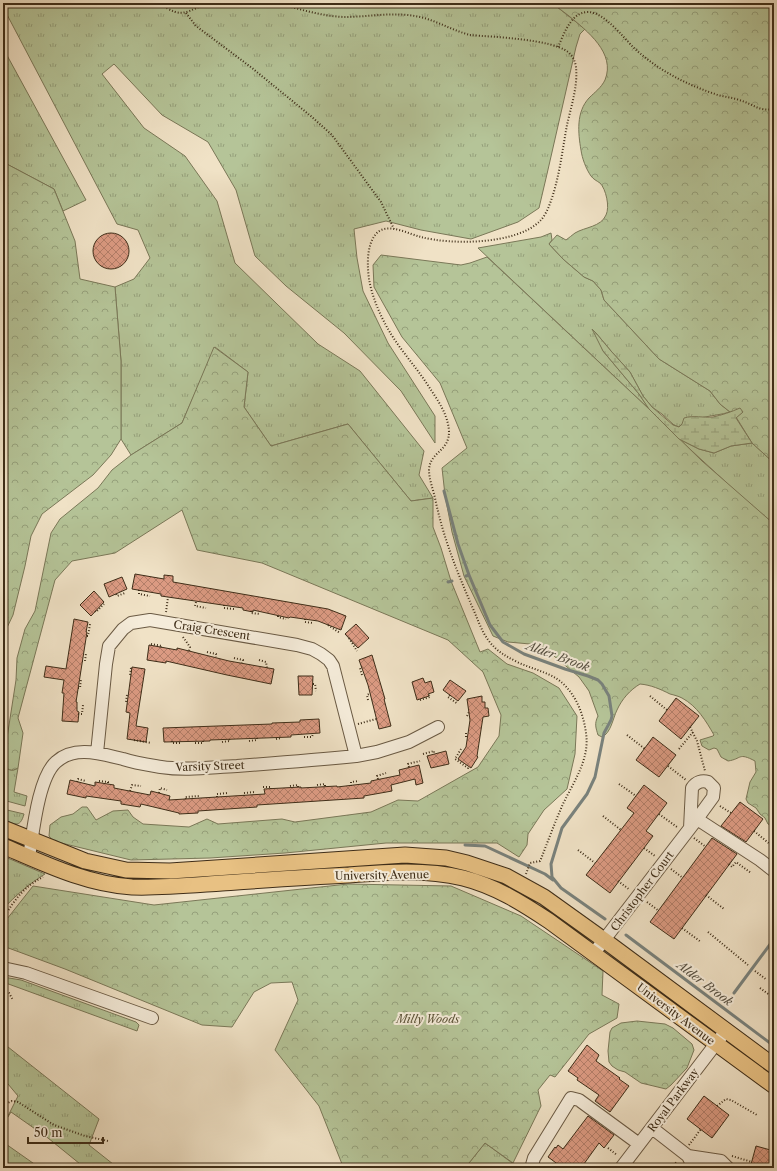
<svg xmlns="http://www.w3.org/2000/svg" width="777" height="1171" viewBox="0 0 777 1171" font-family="'Libre Caslon Text',serif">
  <defs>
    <pattern id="grass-tufts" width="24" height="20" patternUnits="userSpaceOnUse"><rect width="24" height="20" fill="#b5c498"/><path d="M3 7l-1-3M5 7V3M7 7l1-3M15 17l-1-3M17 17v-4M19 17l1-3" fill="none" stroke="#95a07b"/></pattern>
    <pattern id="forest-crowns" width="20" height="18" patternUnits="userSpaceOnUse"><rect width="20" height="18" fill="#b5c498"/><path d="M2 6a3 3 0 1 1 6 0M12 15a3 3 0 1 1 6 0" fill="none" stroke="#95a07b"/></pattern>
    <pattern id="wetland-marsh" width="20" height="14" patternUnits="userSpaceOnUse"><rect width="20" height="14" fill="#b5c498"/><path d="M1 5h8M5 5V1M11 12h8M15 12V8" fill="none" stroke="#95a07b"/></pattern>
    <pattern id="building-cross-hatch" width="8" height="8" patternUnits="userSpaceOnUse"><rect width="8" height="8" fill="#db9a82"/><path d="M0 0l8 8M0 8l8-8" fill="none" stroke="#b37e69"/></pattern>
  </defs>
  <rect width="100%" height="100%" fill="#f0e2c6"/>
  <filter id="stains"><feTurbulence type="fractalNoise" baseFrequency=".005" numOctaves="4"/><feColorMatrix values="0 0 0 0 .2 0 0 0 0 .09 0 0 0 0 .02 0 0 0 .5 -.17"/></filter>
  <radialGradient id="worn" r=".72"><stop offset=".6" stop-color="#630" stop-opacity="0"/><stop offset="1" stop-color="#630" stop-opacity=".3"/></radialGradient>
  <path fill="url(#grass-tufts)" stroke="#7a7858" d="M 3,3 L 552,3 L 585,29 L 580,34 L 576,47 L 547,174 L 539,208 L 518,222 L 471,239 L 421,230 L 386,221 L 354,229 L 357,258 L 363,291 L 388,343 L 435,416 L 435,443 L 401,391 L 344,333 L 286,286 L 255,256 L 236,190 L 208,142 L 162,115 L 114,64 L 102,74 L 144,128 L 185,156 L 217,201 L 235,263 L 318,344 L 360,371 L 424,451 L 419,475 L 433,498 L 411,501 L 348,424 L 271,446 L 244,407 L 248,372 L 215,347 L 182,423 L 131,455 L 121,439 L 121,361 L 115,287 L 134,279 L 150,258 L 138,230 L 117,224 L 3,7 Z
    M 3,48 L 86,200 L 63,211 L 54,189 L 3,162 Z
    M 551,233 L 552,240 L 549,244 L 563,259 L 584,277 L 593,281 L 601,290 L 604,300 L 659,359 L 710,391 L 720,404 L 730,412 C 713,417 694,416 679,427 L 674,425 L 662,414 L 652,407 L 643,396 L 630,372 L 611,351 L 596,333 L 603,351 L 639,394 L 649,409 L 478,248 L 541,237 Z
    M 679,439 L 699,449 L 714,453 L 731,446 L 752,443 L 774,463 L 774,524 L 741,496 Z
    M 3,764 C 7,770 12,772 18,768 L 14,792 L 27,796 L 25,806 L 3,800 L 3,793 L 5,787 L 3,786 Z
    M 3,809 L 24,814 C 20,829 14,824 3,819 Z
    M 3,856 L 45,874 C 29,884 16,895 3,909 Z
    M 614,955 L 708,1026 L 707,1028 L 612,958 Z
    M 3,977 L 21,980 L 136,1022 L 139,1025 L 137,1031 L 3,982 Z
    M 3,1043 L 99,1119 L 89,1145 L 118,1168 L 85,1168 L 48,1138 L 11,1112 L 6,1120 L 18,1096 L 3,1078 Z
    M 3,1142 L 40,1168 L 3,1168 Z
    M 485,1143 L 519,1168 L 465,1168 Z"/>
  <path fill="url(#forest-crowns)" stroke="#7a7858" d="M 552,3 L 774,3 L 774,463 L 752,443 L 736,417 L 743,412 L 730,412 L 720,404 L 710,391 L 659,359 L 604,300 L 601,290 L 593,281 L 584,277 L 563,259 L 549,244 L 557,235 L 566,240 C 569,238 572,235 575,233 C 585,227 601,227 606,215 C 610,207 606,189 600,183 C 597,181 593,179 591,176 C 586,169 582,158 581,150 C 578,133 576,112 589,98 C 595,92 601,88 605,80 C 616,53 587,31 569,16 C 563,12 558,7 552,3 Z
    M 3,162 L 54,189 L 75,241 L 80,279 L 115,287 L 121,361 L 121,439 L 111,455 L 93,475 L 42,514 L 31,536 L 25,566 L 13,615 L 3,636 Z
    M 381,255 L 461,265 L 470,263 L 487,257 L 649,409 L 702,461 L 774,524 L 774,827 L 768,824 L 765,818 L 760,814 L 756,808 L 748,803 L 746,799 L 750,782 L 756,772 L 755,761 C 738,752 742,759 728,761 L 721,757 L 717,749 L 714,748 L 709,750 L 702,746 L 700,740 L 713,736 L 714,735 C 706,721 697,706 682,698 C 678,696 674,695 670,694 C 660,689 651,685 640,684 C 630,690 622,699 617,710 C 613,718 611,733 602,737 L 598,735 C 596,728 594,724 598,716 L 589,691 L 579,677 L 541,645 L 508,642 L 493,636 L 464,576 L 452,532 L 445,495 L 442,468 L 467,448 L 440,383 L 402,337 L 374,287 L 373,265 Z
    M 214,347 L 248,372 L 244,407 L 271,446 L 348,424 L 411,501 L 433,498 L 433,527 L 441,548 L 451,581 L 480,652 L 488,649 L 507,664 L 533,673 L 559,688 L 577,716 L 575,754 L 567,789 L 544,810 L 528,834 L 527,845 L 519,857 L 497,843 L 386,843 L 285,853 L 210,858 L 131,860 L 53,841 L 49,836 L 50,825 L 61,817 L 73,814 L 82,807 L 87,807 L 96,820 L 113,811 L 128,810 L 133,817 L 143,824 L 189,827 L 207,819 L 218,824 L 282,819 L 295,822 L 371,812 L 398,800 L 418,801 L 478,767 L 499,736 L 501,715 L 483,672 L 448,640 L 262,563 L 197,550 L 182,510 L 115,553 L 72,561 L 55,580 L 18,718 L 23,733 L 18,768 C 12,772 7,770 3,764 L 3,744 L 7,738 L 16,680 L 17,658 L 25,629 L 35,611 L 51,533 L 60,519 L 98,488 L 112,470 L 131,455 L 182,423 Z
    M 348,884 L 451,886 L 521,916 L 603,971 L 602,995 L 619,1004 L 617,1018 L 589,1034 L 555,1077 L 550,1075 L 538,1090 L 541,1106 L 513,1163 L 485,1143 L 465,1168 L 341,1168 L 342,1164 L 319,1106 L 275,1050 L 298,1000 L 292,982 L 271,983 L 254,992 L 232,1027 L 202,1025 L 65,969 L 3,946 L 3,924 L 33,886 L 154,905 Z
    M 637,1021 L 665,1024 L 673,1028 L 692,1044 L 694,1050 L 687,1068 L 671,1085 L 666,1089 L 641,1083 L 625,1072 L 618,1070 L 612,1066 L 609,1062 L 608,1051 L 610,1032 L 612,1028 L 621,1023 Z"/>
  <path fill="url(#wetland-marsh)" stroke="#7a7858" d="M 592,329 L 596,333 L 611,351 L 630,372 L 643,396 L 652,407 L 673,425 L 679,427 L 682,424 L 684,418 C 694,415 703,418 713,417 C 722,415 731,412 740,408 L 743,412 L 736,418 L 752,443 L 731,446 L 714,453 L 699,449 L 679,439 L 649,409 L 639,394 L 603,351 Z"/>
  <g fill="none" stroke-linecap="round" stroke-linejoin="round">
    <path stroke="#79827d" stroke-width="3" d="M 444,491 L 458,544 L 469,575
      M 466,576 L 469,575 L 490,625 L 503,642 L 524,654 L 565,669 L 588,676 L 598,680 L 602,684 L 609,696 L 612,716 L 611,720 L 604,733 L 595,777 L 587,794 L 562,828 L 551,864 L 552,877 L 561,888 L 605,919
      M 448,582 L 452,581
      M 465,845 L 485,846 L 545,874 L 553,880
      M 626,935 L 774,1046
      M 734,993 L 774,939"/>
  </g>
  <path fill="url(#building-cross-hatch)" stroke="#3e2d18" d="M93 251a18 18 0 1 1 36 0a18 18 0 1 1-36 0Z
    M 135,574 L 164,579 L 164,575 L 173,576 L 173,582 L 328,609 L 346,616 L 341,630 L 318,621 L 290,617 L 289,618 L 253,610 L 253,612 L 243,610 L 243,608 L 161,596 L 161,594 L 132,589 Z
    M 122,577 L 127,589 L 109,597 L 104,584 Z
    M 94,591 L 104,602 L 91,616 L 80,605 Z
    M 74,619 L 88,622 L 86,632 L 87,632 L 76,702 L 77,702 L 77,711 L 79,712 L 78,722 L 62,721 L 64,693 L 62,693 L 64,680 L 44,677 L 46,666 L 66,669 Z
    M 356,624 L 369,638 L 358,648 L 345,634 Z
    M 149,645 L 177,650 L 177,648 L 229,661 L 274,669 L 271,684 L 227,675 L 166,661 L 166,663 L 147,660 Z
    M 372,655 L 385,699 L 384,699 L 391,726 L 379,729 L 368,685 L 359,660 Z
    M 132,667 L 145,669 L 136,726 L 148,728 L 146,742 L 127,739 L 130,713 L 126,712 Z
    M 298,676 L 313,676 L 312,695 L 299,695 Z
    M 423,678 L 425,683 L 431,681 L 434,692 L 428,694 L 429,696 L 417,700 L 412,682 Z
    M 450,680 L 466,691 L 458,701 L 443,690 Z
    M 482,696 L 482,702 L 485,702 L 485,708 L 488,708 L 489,716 L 483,717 L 477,756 L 478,757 L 471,768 L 458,759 L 466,747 L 470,720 L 467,699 Z
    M 676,698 L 699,716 L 681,739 L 659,721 Z
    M 319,719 L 320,733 L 291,735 L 291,737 L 210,740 L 210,741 L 164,742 L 163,728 L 272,724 L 272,723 L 300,722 L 300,720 Z
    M 653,737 L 676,755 L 659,777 L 636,760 Z
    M 446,751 L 449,764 L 431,768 L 427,756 Z
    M 419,765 L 423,783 L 416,785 L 415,779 L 391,785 L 392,791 L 364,796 L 364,798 L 257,805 L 257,807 L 198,811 L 198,813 L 179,814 L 179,813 L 141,804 L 140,807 L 121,804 L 121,801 L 86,796 L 86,798 L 67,794 L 70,780 L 95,786 L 95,782 L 114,785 L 114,788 L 150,795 L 151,791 L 170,796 L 169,800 L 265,794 L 264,789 L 301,787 L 301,788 L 337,786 L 337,787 L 371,783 L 371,781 L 400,775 L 399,770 Z
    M 644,785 L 667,803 L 646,831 L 653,836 L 610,893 L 586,875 L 634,813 L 627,808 Z
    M 740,802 L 763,819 L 746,842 L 721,826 Z
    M 712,838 L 737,854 L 674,939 L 650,922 Z
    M 587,1045 L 599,1055 L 596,1061 L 620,1078 L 619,1079 L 629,1086 L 610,1112 L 595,1101 L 599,1095 L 577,1080 L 578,1078 L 568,1071 Z
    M 704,1096 L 729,1115 L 712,1138 L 687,1119 Z
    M 588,1116 L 614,1135 L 604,1148 L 599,1143 L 581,1168 L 563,1168 L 548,1157 L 555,1147 L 556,1148 L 558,1145 L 563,1149 Z
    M 756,1146 L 774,1151 L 774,1168 L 750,1168 Z"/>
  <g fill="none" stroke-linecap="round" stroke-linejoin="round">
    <defs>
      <path id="minor" d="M 97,753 L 106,664 L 109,646 L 123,629 L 131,623 L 150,620 L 297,645 L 312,649 L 321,654 L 329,660 L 333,666 L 356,756
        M 697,819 L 760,860 L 774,871
        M 29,857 C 33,833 38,778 56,762 C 75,745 101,754 123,759 C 135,763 149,765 161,767 C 187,771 212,767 237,766 C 277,763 316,760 356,756 L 377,752 L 409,742 L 438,727
        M 594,953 L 697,819 L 713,797 L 714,788 L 708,782 C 702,780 696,782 692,788 L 690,828
        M 3,968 L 26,973 L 152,1018
        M 652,1128 L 688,1156 L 694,1168
        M 688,1156 L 721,1161 L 728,1168
        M 533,1168 L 532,1165 L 534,1158 L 571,1098 L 579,1100 L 639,1144
        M 621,1168 L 721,1037"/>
      <path id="major" d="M 3,828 L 85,861 L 126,870 L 170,871 L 405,855 L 446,858 L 467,863 L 506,876 L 544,897 L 604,940 L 774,1066
        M 3,846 C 45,864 86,884 132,887 C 162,888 193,885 222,883 C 265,880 307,877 349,875 C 387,872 426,869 463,878 C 495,886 522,903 549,921 L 774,1086"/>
    </defs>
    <use href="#minor" stroke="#6a5a44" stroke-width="14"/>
    <use href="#major" stroke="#3e2d18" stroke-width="17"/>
    <path stroke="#3e2d18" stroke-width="2" stroke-dasharray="1 2" stroke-linecap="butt" d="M 159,3 C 184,21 186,10 210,3
      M 277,3 C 299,9 321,16 344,17 C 367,17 391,12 415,16 C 434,19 451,30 470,35 C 493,37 551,39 568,52 C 573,56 575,61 576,67 C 578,86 571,107 567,125 C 562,152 559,181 549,206 C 547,211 544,217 540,221 C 516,245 451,245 421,237 C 409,234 393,225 381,230 C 366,238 367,265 369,279 C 372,297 381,318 391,334 C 402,352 417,368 429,387 C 435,396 442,406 446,417 C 458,452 430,448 429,470 C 429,479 433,489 435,498 C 443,537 456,569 471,604 C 477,617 481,631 489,641 C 497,652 506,656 517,662 C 528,667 539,670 550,675 C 572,685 583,710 586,733 C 590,759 574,781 563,804 C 555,822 548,841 541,859 L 540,861 L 530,863 L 526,874
      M 186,13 L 196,26 L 252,68 L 312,117 L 332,135 L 381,202 L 394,229
      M 558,47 C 564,34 571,12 588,12 C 604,12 623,37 633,47 C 656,69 685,84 715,94 C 723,97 731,97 739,100 C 747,102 754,107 762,109 C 766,110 770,109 774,110
      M 139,590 L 139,594 L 150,596
      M 116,594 L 117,596 L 125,593
      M 196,602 L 195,606 L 206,608
      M 224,605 L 224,608 L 234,609
      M 95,611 L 96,612 L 104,604
      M 252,611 L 251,613 L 260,614
      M 166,612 L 168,597
      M 278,616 L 278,617 L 286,619
      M 305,619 L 305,622 L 313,623
      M 328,625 L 340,633
      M 87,636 L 88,636 L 90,624
      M 183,637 L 190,647 L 189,651
      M 349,638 L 357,651
      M 151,644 L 162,646 L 161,647
      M 207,652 L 216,654 L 216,657
      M 234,658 L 243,660 L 242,663
      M 259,660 L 266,662 L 267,668
      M 82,661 L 85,661 L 86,653
      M 131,668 L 130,675 L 131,675
      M 362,675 L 360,668 L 362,667
      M 313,684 L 315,684 L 316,691
      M 78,688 L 80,688 L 81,679
      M 127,695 L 126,702 L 127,703
      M 450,695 L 448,697 L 458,704
      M 650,696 L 667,710
      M 368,700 L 367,695 L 369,694
      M 420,700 L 430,697 L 429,695
      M 78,714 L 82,714 L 83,705
      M 467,716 L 469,712
      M 358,724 L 376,719
      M 690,727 L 697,741 L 705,771
      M 627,735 L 645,749
      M 304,737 L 312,737 L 313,734
      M 466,737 L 466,733 L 468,733
      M 276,739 L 281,738 L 281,737
      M 134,740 L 151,743
      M 172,741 L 172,743 L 180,743
      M 249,741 L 257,740 L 257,738
      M 222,742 L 230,741 L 229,739
      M 195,743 L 203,743 L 203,741
      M 461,749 L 455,759 L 468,768 L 469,767
      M 679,749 L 693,732
      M 423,754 L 434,751 L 434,754
      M 668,766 L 686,780
      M 409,767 L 408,764 L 420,761
      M 378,779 L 377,776 L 386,773
      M 99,781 L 108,782 L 108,784
      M 77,782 L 78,779 L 86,781
      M 619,784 L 636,796
      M 317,785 L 325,784 L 325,787
      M 290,786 L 298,785 L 298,787
      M 351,786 L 351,782 L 359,781
      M 263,787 L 271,787 L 271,789
      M 130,791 L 132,785 L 141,786
      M 159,793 L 160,788 L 167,790
      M 244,796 L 244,793 L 255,792
      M 217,797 L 217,794 L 228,793
      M 186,799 L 185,797 L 200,796
      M 720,806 L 731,813
      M 659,814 L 677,827
      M 603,816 L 621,830
      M 754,831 L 771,845
      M 694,838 L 706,847
      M 644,848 L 655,856
      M 578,850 L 595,863
      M 729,864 L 732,867 L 736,862 L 751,873
      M 671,869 L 683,878
      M 618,881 L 630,890
      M 706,895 L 724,909
      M 647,902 L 659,911
      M 3,917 C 8,912 10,907 14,902 C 22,891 31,883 43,877
      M 682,928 L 701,942
      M 708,932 L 748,965
      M 755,971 L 767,980
      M 760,988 L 774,998
      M 3,991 L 9,993 L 13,1000
      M 3,1105 L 12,1101 L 18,1102 L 54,1125 L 85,1136 L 108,1141
      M 717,1106 L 726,1099 L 731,1100 L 757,1115
      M 689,1145 L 701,1129
      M 608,1148 L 617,1155
      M 732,1156 L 752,1162
      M 672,1168 L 677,1161"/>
    <use href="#minor" stroke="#f5ecda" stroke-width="12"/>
    <use href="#major" stroke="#e8c183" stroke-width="15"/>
  </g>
  <g text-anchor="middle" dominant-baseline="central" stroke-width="4" stroke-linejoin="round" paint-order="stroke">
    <g font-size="11" fill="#3e2d18" stroke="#f5ecda">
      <text transform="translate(212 630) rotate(9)">Craig Crescent</text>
      <text transform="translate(210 766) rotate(-2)">Varsity Street</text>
      <text transform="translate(382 875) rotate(-1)">University Avenue</text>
      <text transform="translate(642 891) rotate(-53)">Christopher Court</text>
      <text transform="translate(676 1014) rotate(37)">University Avenue</text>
      <text transform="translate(673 1100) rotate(-53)">Royal Parkway</text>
    </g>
    <g font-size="11" font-style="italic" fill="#5c5338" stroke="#f5ecda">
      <text x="428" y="1019">Milly Woods</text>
    </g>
    <g font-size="12" font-style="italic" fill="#565042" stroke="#f5ecda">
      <text transform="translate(558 656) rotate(20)">Alder Brook</text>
      <text transform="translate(705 983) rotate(37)">Alder Brook</text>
    </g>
  </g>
  <rect width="777" height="1171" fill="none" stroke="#f0e2c6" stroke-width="16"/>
  <rect x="4" y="4" width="769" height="1163" fill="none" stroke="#3e2d18" stroke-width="2"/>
  <rect x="8" y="8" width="761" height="1155" fill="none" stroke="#3e2d18"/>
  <path d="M28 1137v6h75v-6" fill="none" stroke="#3e2d18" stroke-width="2"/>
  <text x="34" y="1137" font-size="12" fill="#3e2d18" stroke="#f5ecda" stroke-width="3" paint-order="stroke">50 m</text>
  <rect width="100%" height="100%" filter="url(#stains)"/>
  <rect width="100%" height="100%" fill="url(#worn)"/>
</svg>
